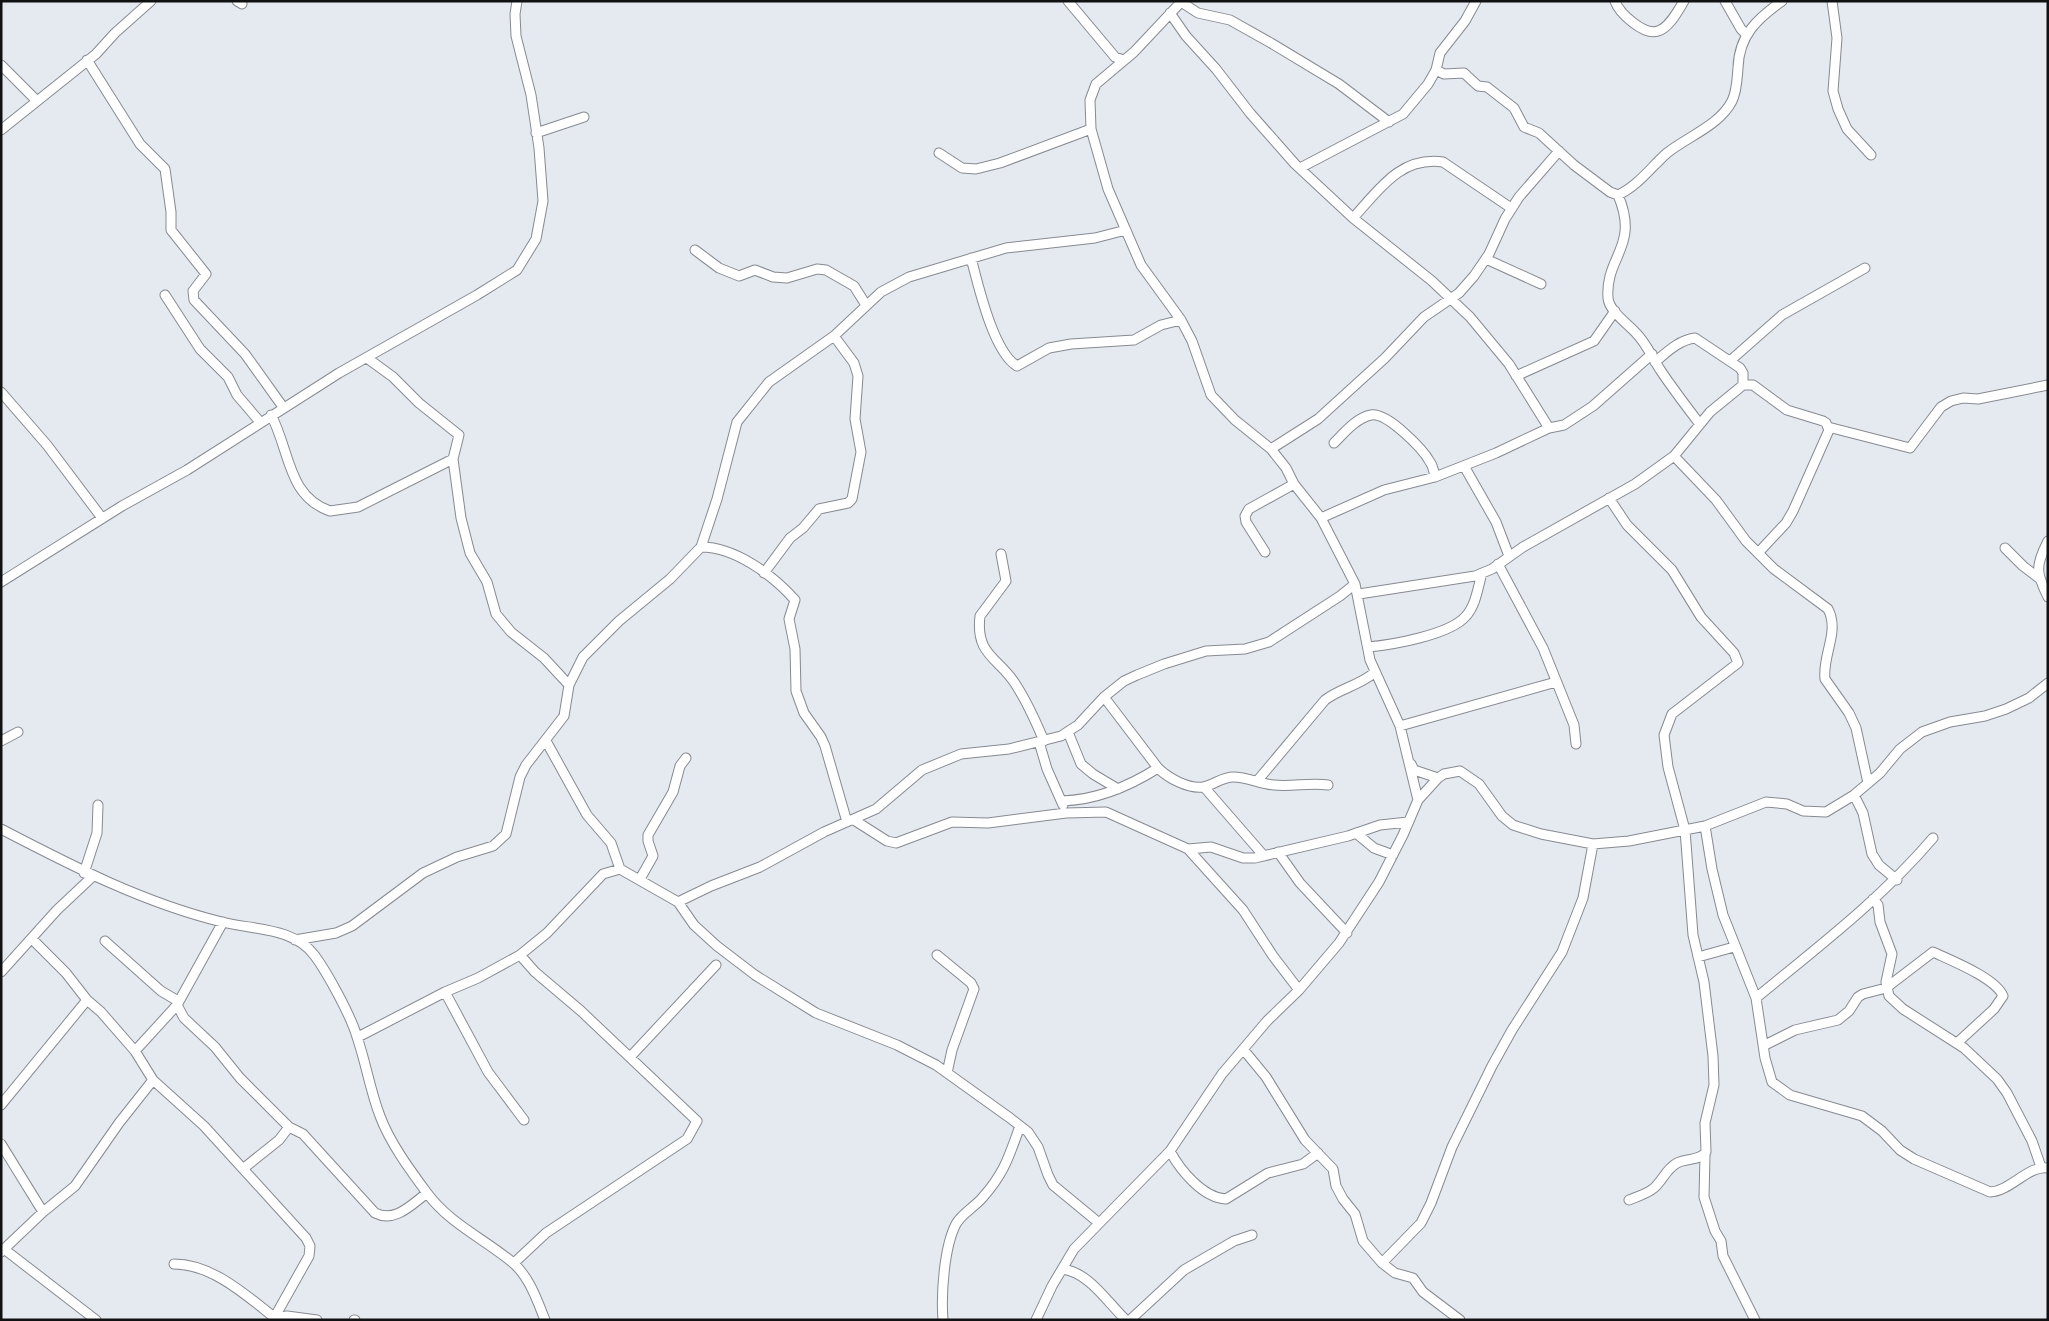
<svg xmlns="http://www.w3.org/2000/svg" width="2049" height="1321" viewBox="0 0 2049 1321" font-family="'PT Sans',sans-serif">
  <rect width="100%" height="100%" fill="#e5e9f0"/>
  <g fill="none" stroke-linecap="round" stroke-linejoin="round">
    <defs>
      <path id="minor" d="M 237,1 L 242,4
        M 1068,1 L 1115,57 L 1123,60
        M 1182,1 L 1134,52 L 1096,84 L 1090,100 L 1091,129 L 1108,189 L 1141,265 L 1181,320 L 1192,341 L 1211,395 L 1235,420 L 1271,449 L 1286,468 L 1294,484 L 1321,518 L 1355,584 L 1370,660 L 1400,726 L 1418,800
        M 1615,1 C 1619,13 1644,36 1658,31 C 1669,28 1678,11 1684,1
        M 1725,1 L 1741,29 L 1746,34
        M 1832,1 L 1837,38 L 1833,91 L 1838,109 L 1847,129 L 1871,155
        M 1181,2 L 1198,13 L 1230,20 L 1271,43 L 1339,84 L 1389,122
        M 1170,13 L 1186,36 L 1216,69 L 1250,113 L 1295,164 L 1353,218 L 1432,281 L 1470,317 L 1509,364 L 1549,428
        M 87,60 L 140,144 L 165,169 L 171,212 L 171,230 L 206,274 L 193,291 L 194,300 L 245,354 L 283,407
        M 1,65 L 37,101
        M 1436,70 L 1444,74 L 1464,73 L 1478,86 L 1487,87 L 1514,108 L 1524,127 L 1539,133 L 1574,165 L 1610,192 L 1618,195 C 1638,186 1651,167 1667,153 C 1687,137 1720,125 1732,101 C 1737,91 1737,79 1738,68 C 1739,35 1757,19 1782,1
        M 1,130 L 96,54 L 115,33 L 151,1
        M 536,133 L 584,117
        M 939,153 L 962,168 L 976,169 L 1000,163 L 1091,129
        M 1300,168 L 1403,114 L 1428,84 L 1436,70 L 1440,53 L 1465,21 L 1476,1
        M 1618,195 C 1640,247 1605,256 1608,298 C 1609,311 1627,323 1636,333 C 1647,344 1652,358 1661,371 C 1673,389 1686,406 1699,423
        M 1353,218 C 1379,190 1400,156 1443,162 L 1511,208
        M 695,250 L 719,268 L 739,276 L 755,270 L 773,277 L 787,278 L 817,269 L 826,270 L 854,286 L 866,305
        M 971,258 C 978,284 993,352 1017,366 L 1049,348 L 1071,344 L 1134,340 L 1161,325 L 1181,320
        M 1486,259 L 1541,284
        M 165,295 L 200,349 L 228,377 L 237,395 L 260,422
        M 367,358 L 393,377 L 419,403 L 459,435 L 453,459 L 461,518 L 470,553 L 487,582 L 496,614 L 511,632 L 544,658 L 569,685
        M 1731,360 L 1782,315 L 1865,268
        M 1655,362 C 1667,352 1679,340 1695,338 L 1740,368 L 1743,373 L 1743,385
        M 1516,376 L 1594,341 L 1615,311
        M 1,392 L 47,445 L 102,518
        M 271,415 C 290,450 287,496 330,511 L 358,507 L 453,459
        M 1828,427 L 1910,448 L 1941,407 L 1951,401 L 1963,398 L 1978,399 L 2048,385
        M 1334,443 C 1344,433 1356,418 1371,415 C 1387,412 1423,449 1430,462 C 1433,466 1434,472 1435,477
        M 1271,449 L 1318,419 L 1385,358 L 1424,317 L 1459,293 L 1474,276 L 1489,254 L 1505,219 L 1519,197 L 1559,151
        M 1674,456 L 1716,500 L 1746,541 L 1774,569 L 1828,609 C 1840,632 1822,655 1825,679 L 1849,713 L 1856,728 L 1868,783
        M 1464,466 L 1496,522 L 1509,556
        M 1609,498 L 1627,525 L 1672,570 L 1701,617 L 1734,653 L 1738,663 L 1672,714 L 1664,735 L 1668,767 L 1685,830 L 1693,935 L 1704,982 L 1713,1056 L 1714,1085 L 1705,1123 L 1706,1152 C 1700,1161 1686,1158 1677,1163 C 1666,1169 1663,1180 1654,1188 C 1647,1194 1636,1197 1629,1200
        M 1321,518 L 1384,490 L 1435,477 L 1496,453 L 1549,428 L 1564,425 L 1593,406 L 1652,354
        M 2048,541 C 2035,566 2036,573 2048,597
        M 701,547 C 735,547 773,575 795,600 L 789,619 L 795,649 L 796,691 L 804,713 L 821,737 L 825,746 L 847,822
        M 2005,548 L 2023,566 L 2040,579
        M 1265,552 L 1246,522 L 1245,516 L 1249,509 L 1294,484
        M 1001,554 L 1006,581 L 980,616 C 975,656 1000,658 1016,685 C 1027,702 1036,722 1044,741
        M 1498,564 L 1543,648 L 1574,725 L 1576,744
        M 764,573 L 790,538 L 803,528 L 819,509 L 848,503 L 852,499 L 861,452 L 855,419 L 858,376 L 854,363 L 834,336
        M 1,582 L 122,506 L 187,470 L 339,373 L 477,295 L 517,270 L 536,239 L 543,201 L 539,148 L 531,95 L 516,36 L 515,14 L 517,1
        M 1359,594 L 1475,576 L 1492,569 L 1523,547 L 1635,484 L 1674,456 L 1710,412 L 1743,385 L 1753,385 L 1787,410 L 1823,421 L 1826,423 L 1829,430 L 1793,511 L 1786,523 L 1758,553
        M 1368,647 C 1391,645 1450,635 1466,616 C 1476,605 1478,587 1482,573
        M 1104,697 L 1158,768 C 1168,778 1188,789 1203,787 C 1214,785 1222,777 1233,777 C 1248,777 1260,784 1274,785 C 1293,787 1310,782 1328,785
        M 1400,726 L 1556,682
        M 1068,732 L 1081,764 L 1093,774 L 1118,789
        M 1,741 L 18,732
        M 546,741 L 587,815 L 611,843 L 620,869 L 678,902 L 711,886 L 760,867 L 824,832 L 876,809 L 922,770 L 961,754 L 1009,749 L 1061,736 L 1078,725 L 1104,697 L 1124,681 L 1137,675 L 1164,664 L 1206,651 L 1245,649 L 1269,642 L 1340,596 L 1355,584
        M 1039,742 L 1047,769 L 1063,805
        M 1411,764 L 1414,770 L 1438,778
        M 1258,780 L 1325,700 C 1341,688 1358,686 1374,673
        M 1204,787 L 1264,856
        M 1854,795 L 1863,813 L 1872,854 L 1879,865 L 1897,880
        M 1062,801 C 1097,800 1128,787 1158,768
        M 854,820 L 887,841 L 896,843 L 952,822 L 988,823 L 1066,813 L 1106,812 L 1188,849 L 1243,910 L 1273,956 L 1299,990
        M 1705,826 L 1712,869 L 1723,915 L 1756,998 L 1765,1058 L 1772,1082 L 1790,1095 L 1862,1116 L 1882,1131 L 1900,1150 L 1914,1159 L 1990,1192 C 2011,1191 2028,1165 2048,1168
        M 1,829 C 72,866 144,903 222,922 C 253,930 294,927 315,956 C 328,974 351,1016 357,1037 C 366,1063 370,1090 380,1116 C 390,1143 410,1170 427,1193 C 450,1224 483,1238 512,1262 C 529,1276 537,1300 545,1320
        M 1356,833 L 1374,848 L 1393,855
        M 1188,849 L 1211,847 L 1243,858 L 1255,858 L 1348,836 L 1380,825 L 1408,822
        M 1278,852 L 1300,883 L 1347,933
        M 84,873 L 97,833 L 98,805
        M 640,879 L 653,856 L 648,841 L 648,835 L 673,792 L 680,766 L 686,758
        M 1873,899 L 1878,905 L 1880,922 L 1892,954 L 1886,982 L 1889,996 L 1903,1009 L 1964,1048 L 1997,1079 L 2007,1093 L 2032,1141 L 2041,1167
        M 678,902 L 694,925 L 717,946 L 755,975 L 816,1013 L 897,1045 L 936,1065 L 1010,1118 L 1028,1132 L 1038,1147 L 1048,1175 L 1053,1185 L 1099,1223
        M 223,922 L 177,1005 L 184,1018 L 215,1047 L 240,1078 L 289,1127 L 279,1140 L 244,1168
        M 32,939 L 66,973 L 87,1000 L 101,1012 L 135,1051 L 153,1080 L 204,1126 L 306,1238 L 310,1246 L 309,1256 L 273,1320
        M 295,940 L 336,933 L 352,926 L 423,873 L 457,857 L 493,846 L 506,834 L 520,777 L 526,765 L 564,716 L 569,685 L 583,657 L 619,621 L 670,579 L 701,547 L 717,499 L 737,422 L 769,382 L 834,336 L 881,292 L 909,277 L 1006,248 L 1095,238 L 1126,230
        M 105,941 L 161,991 L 178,1001
        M 937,955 L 971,983 L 974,989 L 952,1050 L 947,1073
        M 1698,957 L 1734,947
        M 1,972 L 57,910 L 92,877
        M 445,992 L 488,1072 L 524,1120
        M 1756,998 C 1819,946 1880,900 1933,838
        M 358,1037 L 445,992 L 478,978 L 520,955 L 547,933 L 603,874 L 620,869
        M 1765,1045 L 1795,1030 L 1838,1020 L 1849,1011 L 1858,997 L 1863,994 L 1886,988 L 1933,952 C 1950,960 1996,978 2003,996 L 1994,1009 L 1957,1043
        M 1243,1049 L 1266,1077 L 1305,1140 L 1333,1169 L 1336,1186 L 1343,1199 L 1355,1214 L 1363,1241 L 1382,1263 L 1395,1273 L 1413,1278 L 1423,1292 L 1460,1320
        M 135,1051 L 177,1005
        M 628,1055 L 632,1055 L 716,965
        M 1,1105 L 87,1000
        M 289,1127 L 303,1134 L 375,1213 C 395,1223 411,1205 427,1193
        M 1,1144 L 43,1212
        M 1170,1151 C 1180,1170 1203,1198 1226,1199 L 1268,1173 L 1303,1164 L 1318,1153
        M 1705,1155 L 1704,1197 L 1715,1231 L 1721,1241 L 1723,1256 L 1755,1320
        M 4,1249 L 96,1320
        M 1,1252 L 43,1212 L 75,1186 L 119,1123 L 153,1080
        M 514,1263 L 546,1233 L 687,1139 L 697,1121 L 581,1011 L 535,972 L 520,955
        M 1382,1263 L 1421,1223 L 1431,1203 L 1452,1147 L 1492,1066 L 1512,1030 L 1562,952 L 1583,898 L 1593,844
        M 174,1264 C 212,1264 246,1295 275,1318 L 287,1316 L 317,1320
        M 1062,1269 C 1089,1272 1107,1302 1126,1320
        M 354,1320 L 355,1320
        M 943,1320 C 941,1294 944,1247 956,1224 C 961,1214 976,1206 983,1197 C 1005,1172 1009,1156 1020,1126
        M 1036,1320 L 1052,1286 L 1074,1249 L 1170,1151 L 1222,1074 L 1267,1021 L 1299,990 L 1339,943 L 1379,882 L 1403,835 L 1418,800 L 1438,778 L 1444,774 L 1460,771 L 1479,784 L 1502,816 L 1513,825 L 1541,834 L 1593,844 L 1629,841 L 1705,826 L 1766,802 L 1787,804 L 1803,811 L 1826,812 L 1854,795 L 1880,773 L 1900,749 L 1922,732 L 1950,722 L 1985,716 L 2006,709 L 2029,698 L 2048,683
        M 1130,1320 L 1184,1270 L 1234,1241 L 1252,1235"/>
    </defs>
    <use href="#minor" stroke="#878a91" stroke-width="11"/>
    <use href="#minor" stroke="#fff" stroke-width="9"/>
  </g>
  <rect width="2049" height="1321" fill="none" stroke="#101113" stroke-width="5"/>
</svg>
